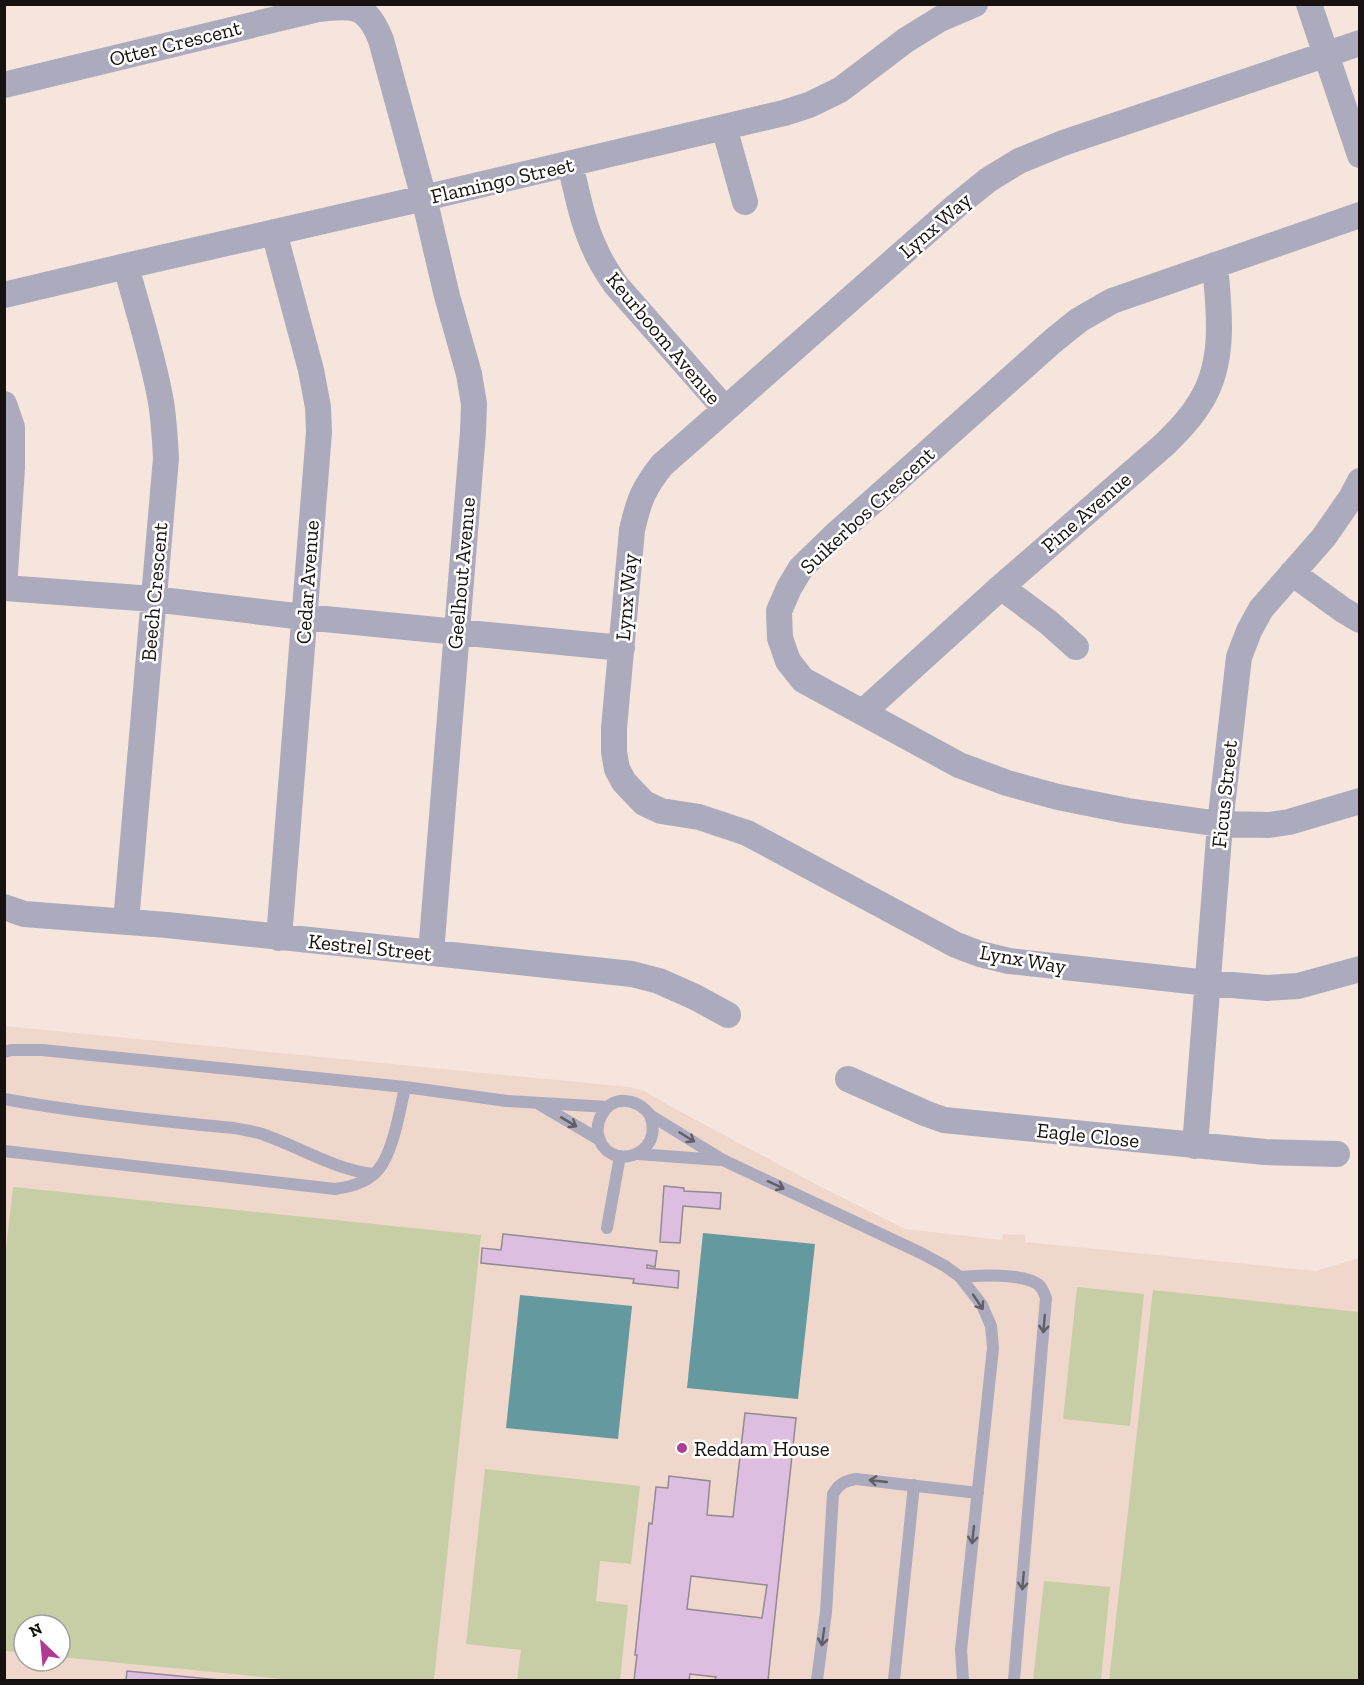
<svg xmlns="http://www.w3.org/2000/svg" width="1364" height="1685" viewBox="0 0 1364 1685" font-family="'Zilla Slab',serif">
  <rect width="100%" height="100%" fill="#f5e5dd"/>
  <path fill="#efd7cc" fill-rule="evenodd" d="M 4,1026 L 629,1087 L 644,1091 L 670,1106 L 821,1187 L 905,1229 L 1002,1240 L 1003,1234 L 1025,1235 L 1025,1242 L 1316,1271 L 1359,1258 L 1359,1680 L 5,1680 ZM 24,1625 L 60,1625 L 60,1661 L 24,1661 Z"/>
  <path fill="#c7cea6" d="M 13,1187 L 481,1235 L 434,1680 L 293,1680 L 60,1657 L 60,1625 L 24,1625 L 24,1653 L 5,1651 L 4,1266 Z
    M 1077,1287 L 1144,1294 L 1130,1426 L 1063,1419 Z
    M 1153,1290 L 1359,1312 L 1359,1680 L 1109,1680 Z
    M 485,1469 L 640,1486 L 631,1564 L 600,1561 L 596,1601 L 628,1605 L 620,1680 L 517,1680 L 521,1650 L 466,1644 Z
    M 1044,1581 L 1110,1587 L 1101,1680 L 1033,1680 Z"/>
  <path fill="#64999f" d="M 703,1233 L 815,1244 L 798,1399 L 687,1388 Z
    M 520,1295 L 632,1306 L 618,1439 L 506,1428 Z"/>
  <path fill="#debee0" stroke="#938894" stroke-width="1.5" fill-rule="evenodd" d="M 664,1186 L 684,1188 L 684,1191 L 721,1193 L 720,1209 L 683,1206 L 680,1243 L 660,1242 Z
    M 503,1234 L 657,1251 L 655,1267 L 647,1265 L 647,1268 L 679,1271 L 678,1288 L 633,1283 L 634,1279 L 481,1263 L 482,1248 L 501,1250 Z
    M 745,1413 L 796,1418 L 768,1680 L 715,1680 L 716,1677 L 690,1674 L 689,1680 L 634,1680 L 637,1655 L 635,1655 L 649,1523 L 652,1524 L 656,1487 L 668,1488 L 669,1476 L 710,1481 L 707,1515 L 733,1517 ZM 691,1576 L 767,1585 L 762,1618 L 687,1609 Z
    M 127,1671 L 220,1680 L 126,1680 Z"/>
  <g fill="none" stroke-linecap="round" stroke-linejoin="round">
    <path stroke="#acaabd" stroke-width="12" d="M 4,1052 L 11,1050 L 42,1050 L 405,1087 L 507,1101 L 608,1107
      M 4,1099 C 81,1113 157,1121 234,1128 C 243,1130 253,1131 262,1134 C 300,1147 333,1169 373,1174
      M 539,1104 L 600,1140
      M 650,1115 C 666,1158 605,1173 598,1134 C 597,1128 598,1122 601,1116 C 612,1094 637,1098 650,1115 L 723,1160 L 921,1253 L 945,1266 L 960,1277 L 982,1305 L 991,1326 L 993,1348 L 961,1650 L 963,1680
      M 4,1151 L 335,1189 C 350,1187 368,1182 378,1170 C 393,1153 400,1110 405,1087
      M 638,1154 L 719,1160
      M 607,1228 L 620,1156
      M 960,1277 C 979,1275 1024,1273 1039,1285 C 1043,1289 1044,1293 1046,1298 L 1014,1680
      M 817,1680 L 826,1612 L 833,1494 C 839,1484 844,1481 856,1479 L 978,1493
      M 894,1680 L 914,1485"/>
    <path stroke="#acaabd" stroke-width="26" d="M 1309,4 L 1360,155
      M 1360,43 L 1063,143 L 1019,161 L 988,180 L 956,206 L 662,465 C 643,489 639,500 632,530 L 614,728 L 614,752 L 617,769 L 624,782 L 644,803 L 661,811 L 699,817 L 747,833 L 956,945 L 980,954 L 1009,961 L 1208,983 L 1267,988 L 1298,986 L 1360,969
      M 4,85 L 318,9 C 353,5 367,4 381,40 L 424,198 L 447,296 L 469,374 L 474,404 L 473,432 L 431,953
      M 724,127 L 745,202
      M 570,164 C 577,192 582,222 595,249 C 600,262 608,273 616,285 L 725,409
      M 1360,215 L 1112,301 L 1079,320 L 1054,340 L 834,536 L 801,568 L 789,588 L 779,611 L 780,638 L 788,661 L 803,680 L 959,765 L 1007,783 L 1058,797 L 1128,811 L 1220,824 L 1269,825 L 1289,822 L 1360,801
      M 274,232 L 311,370 L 318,407 L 319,432 L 279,938
      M 126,266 C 138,311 153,356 161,402 C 164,421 165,439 166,458 L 126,922
      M 4,295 L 126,266 L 424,198 L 784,113 L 809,105 L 840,90 L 906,40 L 940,19 L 975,4
      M 4,404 L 12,427 L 12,468 L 4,588
      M 1292,573 L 1343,610 L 1360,620
      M 1001,587 L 1048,622 L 1076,647
      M 5,588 L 153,599 L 304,617 L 622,648
      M 863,712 L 1001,587 L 1165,444 C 1178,431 1191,418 1201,401 C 1226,361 1219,309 1215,265
      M 4,907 L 24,914 L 167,925 L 632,974 L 659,981 L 695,997 L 728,1015
      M 848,1079 L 927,1114 L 944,1120 L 1265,1152 L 1337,1154
      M 1195,1146 L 1220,824 L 1239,657 L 1249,631 L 1261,609 L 1324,537 L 1351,498 L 1360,481"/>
  </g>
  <defs><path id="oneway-shaft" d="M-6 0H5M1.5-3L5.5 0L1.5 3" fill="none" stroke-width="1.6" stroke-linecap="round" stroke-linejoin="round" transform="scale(1.5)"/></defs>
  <g stroke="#625e66">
    <use href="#oneway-shaft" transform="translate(569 1122) rotate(31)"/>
    <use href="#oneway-shaft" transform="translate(687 1137) rotate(32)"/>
    <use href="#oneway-shaft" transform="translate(776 1185) rotate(25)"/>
    <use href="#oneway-shaft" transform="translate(978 1302) rotate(56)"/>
    <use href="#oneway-shaft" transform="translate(1044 1324) rotate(95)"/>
    <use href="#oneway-shaft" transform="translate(878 1481) rotate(-174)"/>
    <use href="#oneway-shaft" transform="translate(973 1535) rotate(96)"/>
    <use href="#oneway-shaft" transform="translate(1023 1581) rotate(95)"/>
    <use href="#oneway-shaft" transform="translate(823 1637) rotate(98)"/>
  </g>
  <circle fill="#b03b94" stroke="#fff" stroke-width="2" cx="682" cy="1448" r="6"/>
  <g text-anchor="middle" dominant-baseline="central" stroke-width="5" stroke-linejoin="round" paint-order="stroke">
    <g font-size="21" fill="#17120f" stroke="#fff">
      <text transform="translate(175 43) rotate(-14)">Otter Crescent</text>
      <text transform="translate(502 180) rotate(-13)">Flamingo Street</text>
      <text transform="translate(935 225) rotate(-41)">Lynx Way</text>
      <text transform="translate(664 338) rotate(50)">Keurboom Avenue</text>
      <text transform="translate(867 510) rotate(-43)">Suikerbos Crescent</text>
      <text transform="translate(1086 512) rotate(-41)">Pine Avenue</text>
      <text transform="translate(461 573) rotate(-85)">Geelhout Avenue</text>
      <text transform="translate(307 582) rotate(-86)">Cedar Avenue</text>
      <text transform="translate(154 592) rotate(-85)">Beech Crescent</text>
      <text transform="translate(626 597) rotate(-85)">Lynx Way</text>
      <text transform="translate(1224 794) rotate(-84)">Ficus Street</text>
      <text transform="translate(370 947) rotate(6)">Kestrel Street</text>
      <text transform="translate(1023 959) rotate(10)">Lynx Way</text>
      <text transform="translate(1088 1135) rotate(6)">Eagle Close</text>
    </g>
    <g font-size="21" fill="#17120f" stroke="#fff" text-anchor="start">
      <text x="694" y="1448">Reddam House</text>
    </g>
  </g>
  <rect width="1364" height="1685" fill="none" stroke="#17120f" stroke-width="12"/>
  <g transform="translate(42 1643) rotate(334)"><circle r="28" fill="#ffffff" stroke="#a2a09f" stroke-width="1.5"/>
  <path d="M0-4.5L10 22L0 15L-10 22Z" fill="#b03b94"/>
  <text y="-9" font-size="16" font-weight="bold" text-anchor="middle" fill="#17120f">N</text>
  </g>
</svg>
